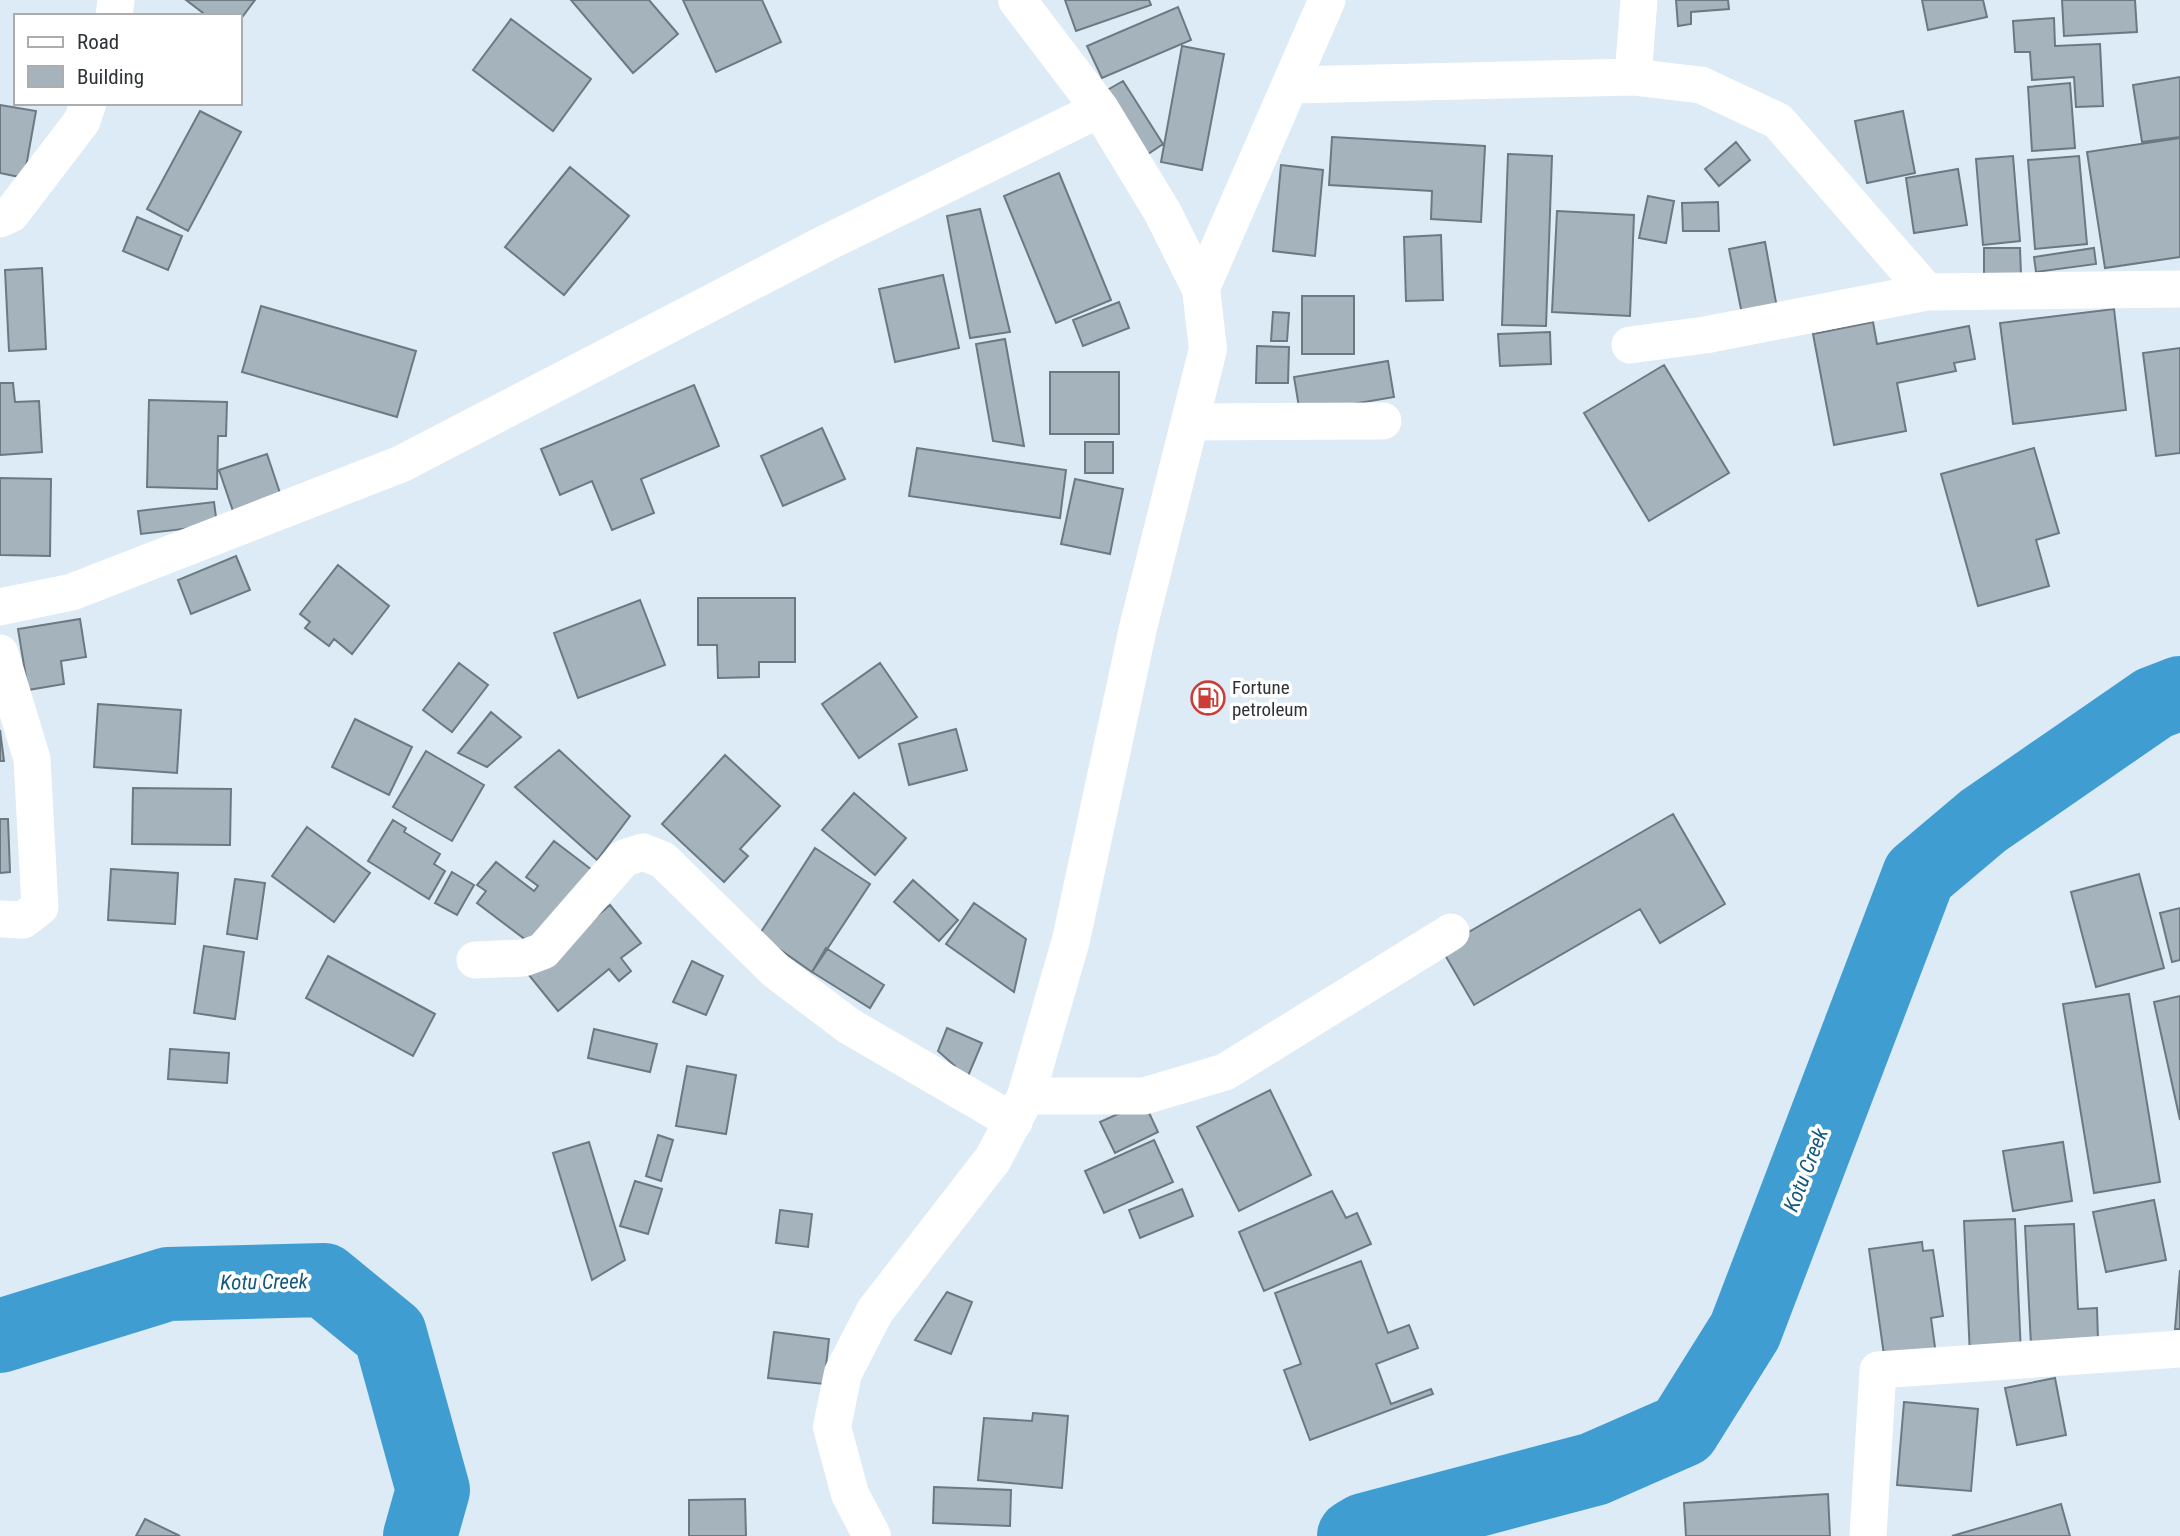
<svg xmlns="http://www.w3.org/2000/svg" width="2180" height="1536" viewBox="0 0 2180 1536" font-family="'Roboto Condensed',sans-serif">
  <rect width="100%" height="100%" fill="#dcebf5"/>
  <g fill="none" stroke-linecap="round" stroke-linejoin="round">
    <path stroke="#409dd2" stroke-width="74" d="M 0,1336 L 168,1284 L 324,1280 L 390,1334 L 433,1490 L 420,1536
      M 1354,1536 L 1364,1530 L 1594,1469 L 1683,1430 L 1745,1331 L 1919,875 L 1983,821 L 2154,703 L 2180,693"/>
  </g>
  <path fill="#a5b3bc" stroke="#6c7982" stroke-width="2" d="M 186,0 L 255,0 L 240,20 L 240,16 L 207,16 Z
    M 571,0 L 649,0 L 678,34 L 633,73 Z
    M 683,0 L 762,0 L 781,42 L 716,72 Z
    M 1065,0 L 1149,0 L 1151,5 L 1076,31 Z
    M 1676,0 L 1728,0 L 1729,9 L 1691,12 L 1691,24 L 1678,26 Z
    M 1922,0 L 1983,0 L 1987,17 L 1928,30 Z
    M 2062,0 L 2135,0 L 2137,32 L 2064,36 Z
    M 1178,7 L 1191,40 L 1102,78 L 1087,46 Z
    M 2054,18 L 2055,46 L 2100,44 L 2103,106 L 2076,107 L 2074,77 L 2032,80 L 2030,52 L 2015,52 L 2013,21 Z
    M 511,19 L 591,79 L 553,131 L 473,70 Z
    M 1182,46 L 1224,54 L 1202,170 L 1161,162 Z
    M 2180,77 L 2180,137 L 2142,142 L 2133,85 Z
    M 1123,81 L 1163,144 L 1142,158 L 1102,93 Z
    M 2070,83 L 2075,148 L 2032,151 L 2028,87 Z
    M 0,105 L 36,111 L 24,178 L 0,173 Z
    M 200,111 L 241,132 L 188,231 L 147,209 Z
    M 1903,111 L 1915,173 L 1867,183 L 1855,121 Z
    M 1332,137 L 1485,146 L 1481,222 L 1431,219 L 1432,191 L 1329,185 Z
    M 2180,138 L 2180,257 L 2105,268 L 2087,152 Z
    M 1736,142 L 1750,160 L 1719,186 L 1705,169 Z
    M 1508,154 L 1552,156 L 1546,326 L 1502,325 Z
    M 2013,156 L 2020,241 L 1983,245 L 1976,159 Z
    M 2079,156 L 2087,244 L 2035,249 L 2028,160 Z
    M 1281,165 L 1323,170 L 1315,256 L 1273,251 Z
    M 570,167 L 629,216 L 564,295 L 505,247 Z
    M 1958,169 L 1967,225 L 1914,233 L 1906,178 Z
    M 1059,173 L 1111,300 L 1056,323 L 1004,196 Z
    M 1648,196 L 1674,201 L 1666,243 L 1639,238 Z
    M 1718,202 L 1719,231 L 1683,231 L 1682,203 Z
    M 980,209 L 1010,332 L 970,338 L 947,216 Z
    M 1557,211 L 1634,215 L 1630,316 L 1552,312 Z
    M 137,217 L 182,236 L 168,270 L 123,251 Z
    M 1441,235 L 1443,300 L 1406,301 L 1404,237 Z
    M 1765,242 L 1777,308 L 1742,314 L 1729,249 Z
    M 1984,248 L 2020,248 L 2021,275 L 1984,275 Z
    M 2094,248 L 2096,264 L 2036,272 L 2034,257 Z
    M 42,268 L 46,349 L 9,351 L 5,270 Z
    M 943,275 L 959,348 L 895,362 L 879,289 Z
    M 1302,296 L 1354,296 L 1354,354 L 1302,354 Z
    M 1119,302 L 1129,328 L 1083,346 L 1073,320 Z
    M 261,306 L 416,351 L 397,417 L 242,372 Z
    M 2114,309 L 2126,410 L 2013,424 L 2000,323 Z
    M 1273,312 L 1289,313 L 1287,341 L 1271,341 Z
    M 1873,322 L 1877,344 L 1969,326 L 1975,359 L 1954,363 L 1956,371 L 1897,383 L 1906,431 L 1834,445 L 1813,334 Z
    M 1550,332 L 1551,364 L 1500,366 L 1498,334 Z
    M 1005,339 L 1024,446 L 993,441 L 976,344 Z
    M 1257,346 L 1289,347 L 1288,383 L 1256,383 Z
    M 2180,348 L 2180,453 L 2156,456 L 2143,353 Z
    M 1388,361 L 1394,397 L 1300,413 L 1294,377 Z
    M 1664,365 L 1729,473 L 1649,521 L 1584,413 Z
    M 1050,372 L 1119,372 L 1119,434 L 1050,434 Z
    M 0,383 L 13,383 L 15,402 L 39,401 L 42,452 L 0,455 Z
    M 694,385 L 719,446 L 641,479 L 654,513 L 612,530 L 592,481 L 560,495 L 541,449 Z
    M 149,400 L 227,402 L 226,436 L 218,436 L 217,489 L 147,487 Z
    M 822,428 L 845,479 L 783,506 L 761,456 Z
    M 1085,442 L 1113,442 L 1113,473 L 1085,473 Z
    M 917,448 L 1066,470 L 1060,518 L 909,496 Z
    M 2034,448 L 2059,533 L 2036,540 L 2049,586 L 1978,606 L 1941,474 Z
    M 267,454 L 283,502 L 235,517 L 219,470 Z
    M 0,478 L 51,479 L 50,556 L 0,555 Z
    M 1075,479 L 1123,489 L 1110,554 L 1061,544 Z
    M 214,502 L 217,525 L 141,534 L 138,511 Z
    M 236,556 L 250,590 L 191,614 L 178,580 Z
    M 338,565 L 389,606 L 352,654 L 334,639 L 329,646 L 305,628 L 310,622 L 300,614 Z
    M 698,598 L 795,598 L 795,662 L 759,662 L 759,677 L 718,678 L 717,645 L 698,645 Z
    M 640,600 L 665,665 L 578,698 L 554,633 Z
    M 80,619 L 86,657 L 61,661 L 64,684 L 28,690 L 18,629 Z
    M 459,663 L 488,685 L 452,732 L 423,710 Z
    M 880,663 L 917,717 L 859,758 L 822,704 Z
    M 98,704 L 181,710 L 177,773 L 94,767 Z
    M 491,712 L 521,737 L 487,767 L 458,753 Z
    M 355,719 L 412,747 L 389,795 L 332,767 Z
    M 956,729 L 967,770 L 909,785 L 899,744 Z
    M 0,730 L 4,761 L 0,761 Z
    M 559,750 L 630,816 L 597,860 L 515,787 Z
    M 426,751 L 484,785 L 452,841 L 393,807 Z
    M 725,755 L 780,806 L 740,849 L 748,856 L 724,882 L 662,824 Z
    M 133,788 L 231,789 L 230,845 L 132,844 Z
    M 854,793 L 906,838 L 875,875 L 822,830 Z
    M 1673,814 L 1725,904 L 1660,943 L 1640,909 L 1474,1005 L 1441,948 Z
    M 0,819 L 8,819 L 10,872 L 0,873 Z
    M 393,820 L 406,828 L 404,832 L 440,854 L 434,864 L 445,871 L 429,899 L 368,861 Z
    M 307,827 L 370,873 L 334,922 L 272,876 Z
    M 554,841 L 592,870 L 534,946 L 477,903 L 486,891 L 477,885 L 496,862 L 534,891 L 538,886 L 526,877 Z
    M 815,848 L 870,884 L 812,972 L 759,935 Z
    M 111,869 L 178,873 L 175,924 L 108,920 Z
    M 452,872 L 474,885 L 457,915 L 435,903 Z
    M 2139,874 L 2164,968 L 2096,987 L 2071,892 Z
    M 235,879 L 265,883 L 257,939 L 227,934 Z
    M 913,880 L 958,920 L 939,941 L 894,902 Z
    M 974,903 L 1026,939 L 1014,992 L 946,944 Z
    M 610,905 L 641,943 L 621,958 L 631,971 L 619,981 L 609,969 L 558,1011 L 528,974 Z
    M 2180,908 L 2180,960 L 2172,962 L 2160,913 Z
    M 204,946 L 244,952 L 235,1019 L 194,1013 Z
    M 826,948 L 884,985 L 870,1008 L 812,972 Z
    M 328,956 L 435,1014 L 413,1056 L 306,998 Z
    M 692,961 L 723,976 L 706,1015 L 673,1002 Z
    M 2129,994 L 2160,1182 L 2094,1193 L 2063,1004 Z
    M 2180,996 L 2180,1120 L 2154,1002 Z
    M 947,1028 L 982,1043 L 965,1083 L 950,1077 L 955,1066 L 938,1051 Z
    M 594,1029 L 657,1044 L 650,1072 L 588,1058 Z
    M 170,1049 L 229,1053 L 227,1083 L 168,1079 Z
    M 687,1066 L 736,1075 L 726,1134 L 676,1126 Z
    M 1270,1090 L 1311,1175 L 1239,1211 L 1197,1127 Z
    M 1144,1102 L 1158,1132 L 1115,1153 L 1100,1122 Z
    M 658,1135 L 673,1140 L 661,1181 L 646,1176 Z
    M 1154,1140 L 1173,1182 L 1104,1213 L 1085,1171 Z
    M 589,1142 L 625,1260 L 592,1280 L 553,1153 Z
    M 2063,1142 L 2072,1201 L 2013,1211 L 2003,1151 Z
    M 635,1181 L 662,1189 L 648,1234 L 620,1226 Z
    M 1182,1189 L 1193,1216 L 1140,1238 L 1129,1210 Z
    M 1332,1191 L 1346,1218 L 1357,1213 L 1371,1244 L 1264,1291 L 1239,1232 Z
    M 2154,1200 L 2166,1260 L 2106,1272 L 2093,1212 Z
    M 780,1210 L 812,1214 L 808,1247 L 776,1243 Z
    M 2015,1219 L 2021,1354 L 1970,1356 L 1964,1221 Z
    M 2074,1224 L 2078,1309 L 2097,1308 L 2098,1341 L 2031,1345 L 2025,1226 Z
    M 1922,1242 L 1923,1251 L 1933,1250 L 1943,1316 L 1931,1318 L 1936,1355 L 1885,1362 L 1869,1249 Z
    M 1361,1261 L 1388,1333 L 1409,1325 L 1418,1348 L 1376,1364 L 1391,1404 L 1431,1389 L 1433,1394 L 1310,1440 L 1284,1370 L 1301,1364 L 1275,1293 Z
    M 2180,1270 L 2180,1329 L 2175,1329 Z
    M 947,1292 L 972,1302 L 951,1354 L 915,1340 Z
    M 774,1332 L 829,1339 L 824,1384 L 768,1378 Z
    M 2055,1378 L 2066,1435 L 2017,1445 L 2005,1388 Z
    M 1904,1402 L 1978,1409 L 1971,1491 L 1897,1485 Z
    M 1033,1413 L 1068,1416 L 1062,1488 L 978,1480 L 984,1418 L 1032,1421 Z
    M 934,1487 L 1011,1490 L 1010,1526 L 933,1523 Z
    M 1828,1494 L 1830,1536 L 1686,1536 L 1684,1503 Z
    M 745,1499 L 746,1536 L 689,1536 L 689,1500 Z
    M 2061,1504 L 2070,1536 L 1952,1536 Z
    M 145,1519 L 180,1536 L 136,1536 Z"/>
  <g fill="none" stroke-linecap="round" stroke-linejoin="round">
    <path stroke="#fff" stroke-width="37" d="M 114,16 L 116,0
      M 1633,77 L 1639,0
      M 1293,85 L 1633,77 L 1701,85 L 1778,121 L 1927,292
      M 0,219 L 11,214 L 82,121 L 88,103
      M 1201,289 L 1327,0
      M 1630,345 L 1705,335 L 1927,292 L 2180,289
      M 1192,422 L 1383,421
      M 0,607 L 72,592 L 401,464 L 826,243 L 1100,109
      M 0,653 L 32,759 L 40,907 L 23,920 L 0,919
      M 475,960 L 524,958 L 543,951 L 624,858 L 643,852 L 663,860 L 776,971 L 849,1026 L 1014,1122
      M 1026,1096 L 1144,1096 L 1225,1072 L 1451,932
      M 1868,1536 L 1878,1370 L 2180,1349"/>
    <path stroke="#fff" stroke-width="38" d="M 872,1536 L 850,1494 L 832,1427 L 843,1373 L 875,1311 L 993,1159 L 1026,1096 L 1071,940 L 1138,628 L 1208,349 L 1201,289 L 1163,213 L 1100,109 L 1017,0"/>
  </g>
  <defs>
    <symbol id="fuel-ring" viewBox="-11 -11 22 22"><circle r="9.5" fill="#fff" stroke="#cb3d37" stroke-width="1.5"/><path d="M-5.5-6h7V0h2V4h1.3V-2.5L3-4.5l.8-.8L6-3V5H2.5V1h-1V6h-7ZM-4.2-4.7v3.2H.2V-4.7Z" fill="#cb3d37"/></symbol>
  </defs>
  <g fill-rule="evenodd">
    <use href="#fuel-ring" x="1189" y="679" width="38" height="38"/>
  </g>
  <g text-anchor="middle" dominant-baseline="central" stroke-width="7" stroke-linejoin="round" paint-order="stroke">
    <g font-size="19" fill="#2d3336" stroke="#fff" text-anchor="start">
      <text x="1232" y="687">Fortune<tspan x="1232" dy="22">petroleum</tspan></text>
    </g>
    <g font-size="21" font-style="italic" fill="#13597d" stroke="#fff">
      <text transform="translate(1806 1170) rotate(-69)">Kotu Creek</text>
      <text transform="translate(264 1282) rotate(-1)">Kotu Creek</text>
    </g>
  </g>
  <rect x="14" y="14" width="228" height="91" fill="#ffffff" stroke="#abadaf" stroke-width="2"/>
  <rect x="28" y="37" width="35" height="10" fill="#ffffff" stroke="#abadaf" stroke-width="2"/>
  <text x="77" y="49" font-size="21" fill="#2d3336">Road</text>
  <rect x="28" y="66" width="35" height="21" fill="#a5b3bc" stroke="#abadaf" stroke-width="2"/>
  <text x="77" y="84" font-size="21" fill="#2d3336">Building</text>
</svg>
